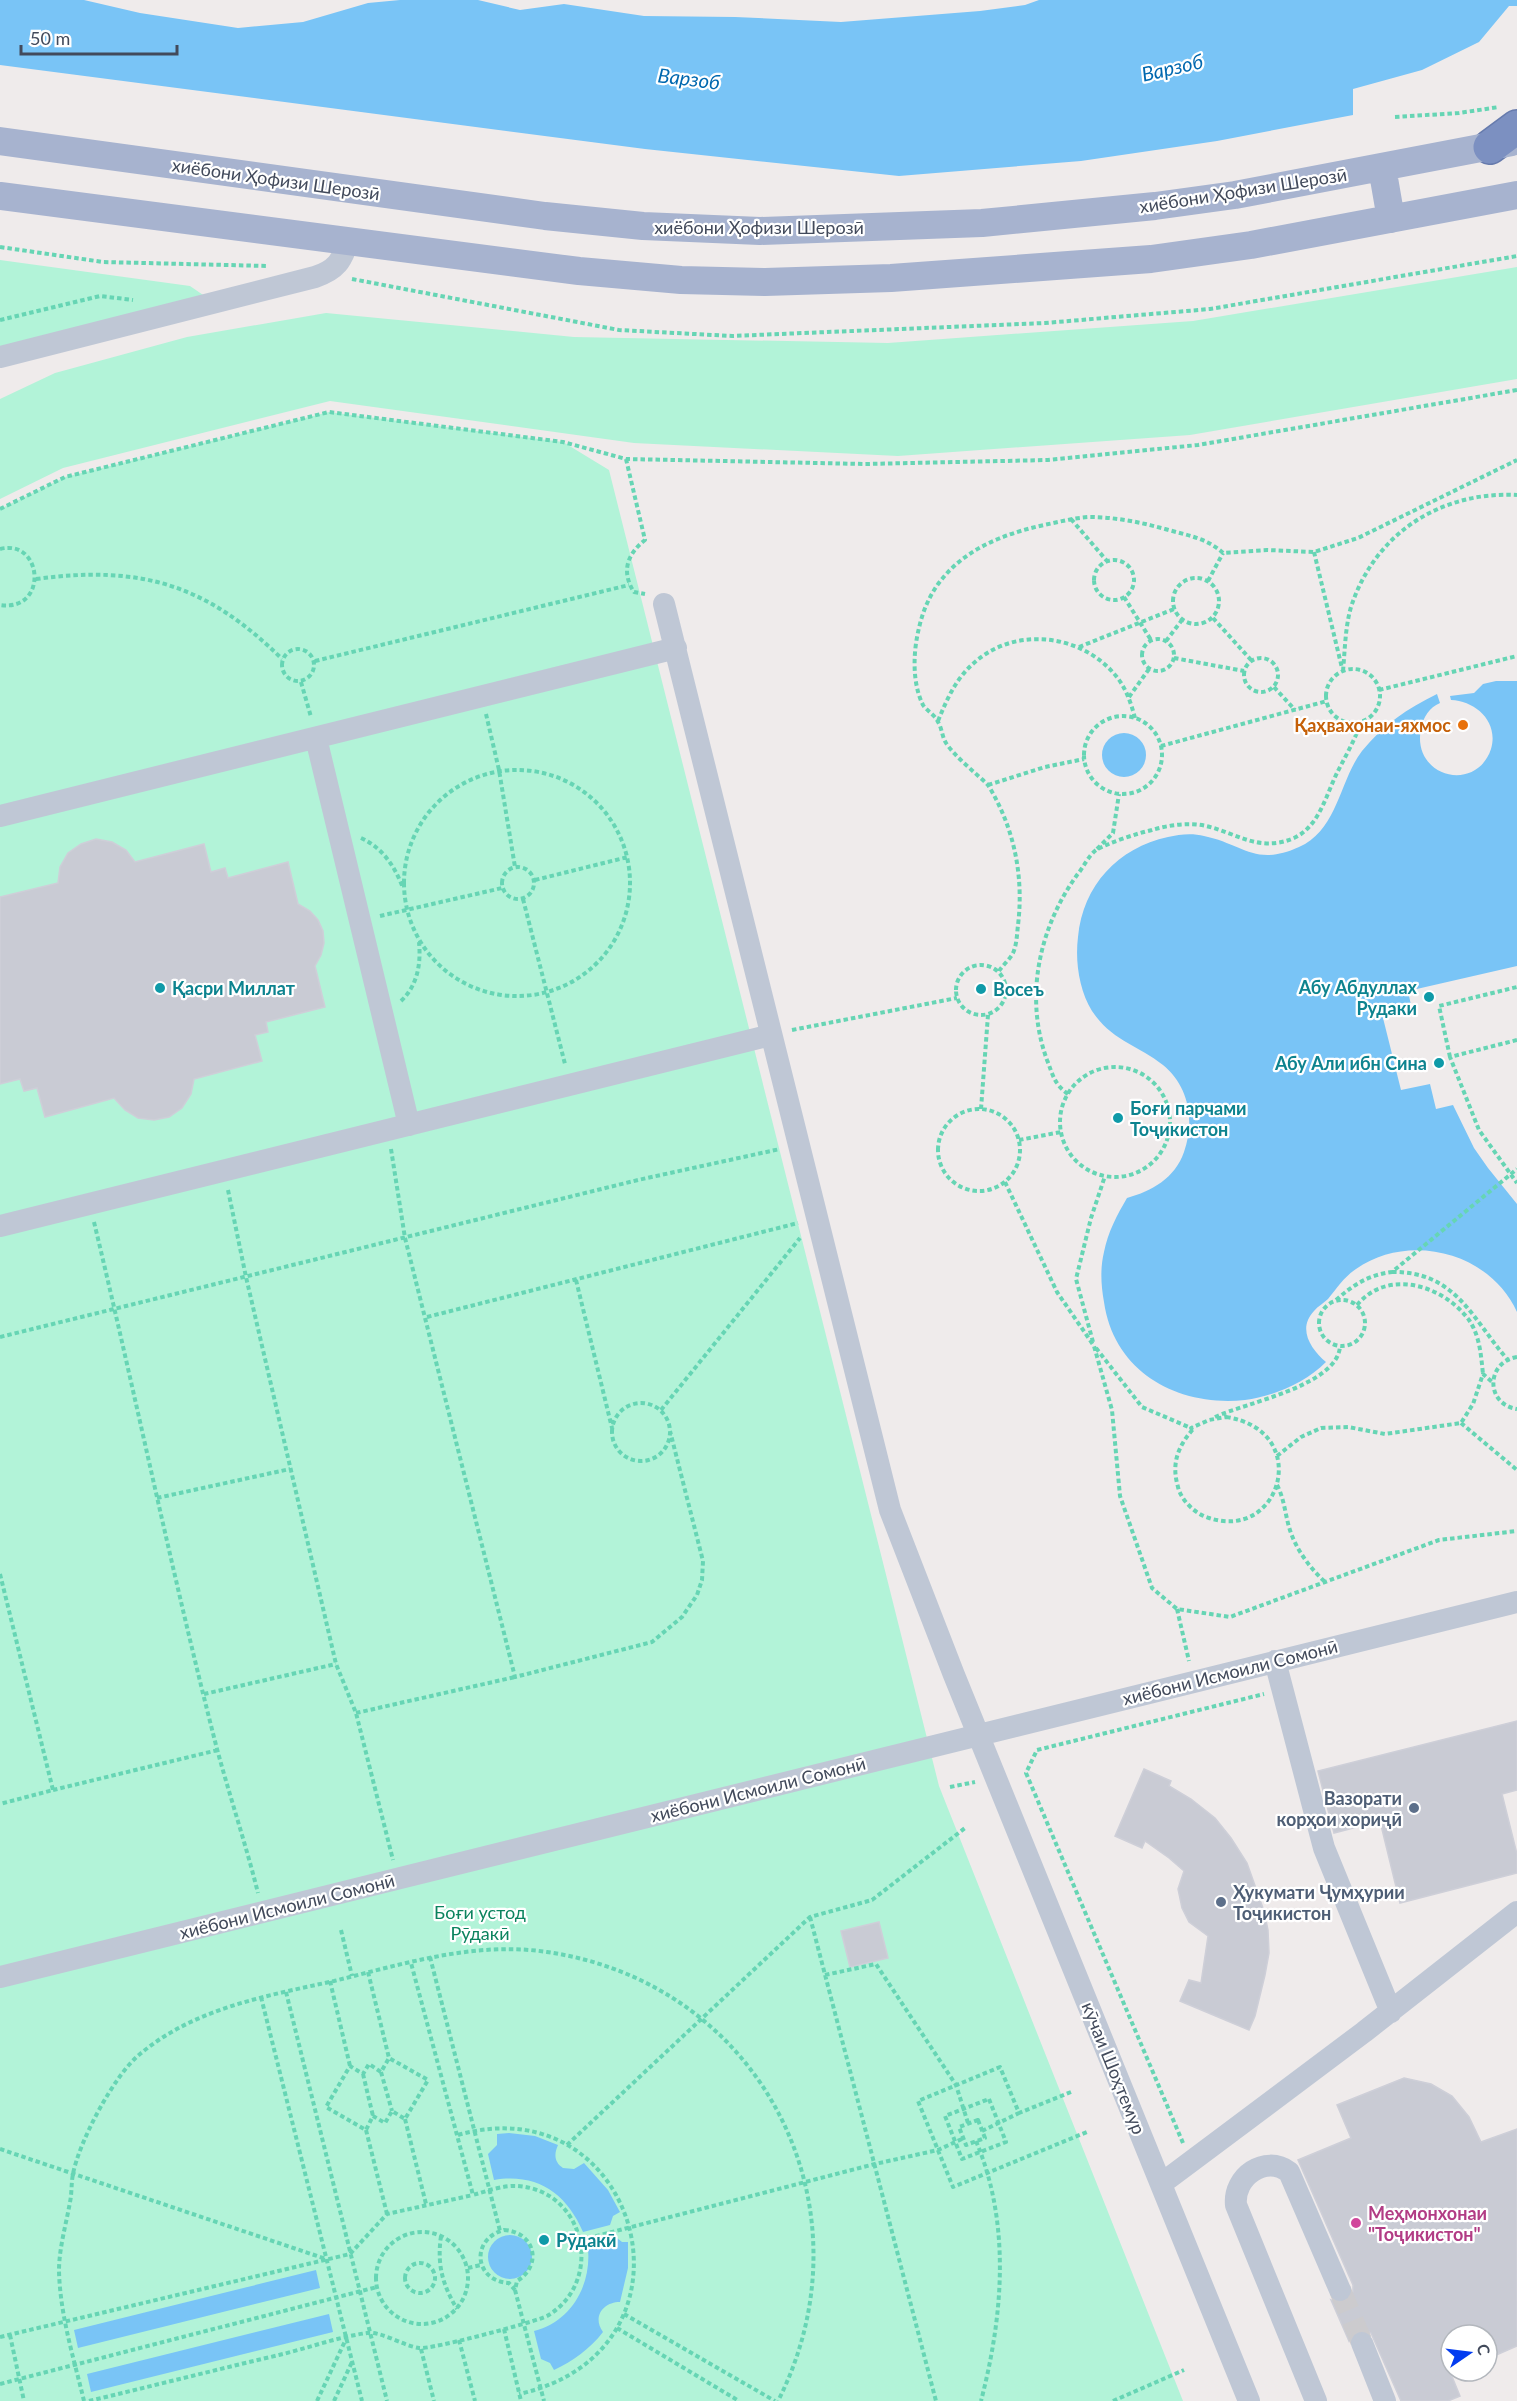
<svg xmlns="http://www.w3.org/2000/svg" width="1517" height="2401" viewBox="0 0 1517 2401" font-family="Lato,sans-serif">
  <rect width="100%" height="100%" fill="#efebeb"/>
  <path fill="#b2f3d8" d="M 0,260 L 190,286 L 209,299 L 0,351 Z
    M 1517,267 L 1517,379 L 1190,435 L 898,456 L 634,443 L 330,401 L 63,468 L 0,499 L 0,399 L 55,373 L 187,337 L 326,313 L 574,337 L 888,343 L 1193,321 Z
    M 329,412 L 563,442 L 609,470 L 939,1786 L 1183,2401 L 0,2401 L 0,509 L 65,477 Z"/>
  <path fill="#79c4f6" d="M 0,0 L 84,0 L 140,13 L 238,28 L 303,22 L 368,3 L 400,0 L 478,0 L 520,10 L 564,4 L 644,16 L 735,17 L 841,22 L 980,11 L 1025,5 L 1039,0 L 1517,0 L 1517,6 L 1509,6 L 1479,42 L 1422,70 L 1353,89 L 1353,115 L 1217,141 L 1081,161 L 899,176 L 645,149 L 0,65 Z
    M 1496,681 L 1517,681 L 1517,966 L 1408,991 L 1412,1010 L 1383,1018 L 1401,1090 L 1430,1084 L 1436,1109 L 1453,1105 L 1474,1148 L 1488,1168 L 1517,1204 L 1517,1312 C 1490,1252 1409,1232 1356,1269 C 1344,1277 1337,1288 1328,1299 C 1324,1303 1318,1306 1314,1311 C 1297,1329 1311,1349 1326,1362 C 1305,1383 1274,1396 1245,1400 C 1177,1407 1114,1372 1104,1302 C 1101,1285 1100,1269 1104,1252 C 1108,1232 1117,1215 1127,1198 C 1152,1191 1175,1178 1184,1152 C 1195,1121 1189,1086 1163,1065 C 1138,1045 1112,1041 1092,1011 C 1079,990 1075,961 1078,937 C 1083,885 1118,848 1168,837 C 1180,834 1193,833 1204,836 C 1243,844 1255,867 1299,847 C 1338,830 1339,781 1362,751 C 1383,725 1408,708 1437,694 L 1440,703 C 1429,708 1424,716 1421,728 C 1411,777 1476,794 1491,749 C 1499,722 1476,701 1451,700 L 1450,696 L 1474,693 L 1483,684 Z
    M1102 755a22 22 0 1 1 44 0a22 22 0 1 1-44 0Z
    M 509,2133 L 535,2136 L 558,2145 C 554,2154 554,2162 563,2168 L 574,2169 L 584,2163 L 608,2190 L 620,2212 L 613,2216 L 610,2225 L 583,2232 C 566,2193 537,2173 494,2180 L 488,2154 L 497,2145 L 497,2134 Z
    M 612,2234 L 622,2242 L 628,2242 L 628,2268 L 620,2302 C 603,2302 592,2317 603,2332 C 590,2349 573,2361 554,2370 L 550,2363 L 541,2359 L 534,2331 C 574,2321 594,2280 587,2241 Z
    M488 2257a22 22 0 1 1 44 0a22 22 0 1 1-44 0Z
    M 316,2270 L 320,2288 L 78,2348 L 74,2330 Z
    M 329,2314 L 333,2332 L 91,2392 L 87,2374 Z"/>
  <path fill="#c9cbd4" stroke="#cecfd8" stroke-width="1.5" d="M 96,839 L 112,842 L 126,850 L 135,862 L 204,844 L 211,872 L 225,868 L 228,878 L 288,862 L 298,904 L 310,911 L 318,920 L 323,931 L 324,943 L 321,955 L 315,966 L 325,1007 L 266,1022 L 268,1032 L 255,1035 L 262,1061 L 194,1079 L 191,1094 L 182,1108 L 169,1117 L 154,1120 L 138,1118 L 125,1110 L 114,1098 L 45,1117 L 37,1088 L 24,1091 L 20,1079 L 0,1084 L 0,897 L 58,883 L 60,867 L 68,853 L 81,844 Z
    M 1517,1721 L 1517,1790 L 1502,1794 L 1517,1854 L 1517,1873 L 1400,1903 L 1380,1821 L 1334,1833 L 1318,1771 Z
    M 1144,1769 L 1171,1781 L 1169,1786 L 1191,1799 L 1215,1818 L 1231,1838 L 1247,1863 L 1264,1911 L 1268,1930 L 1269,1953 L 1265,1975 L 1255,2016 L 1249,2030 L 1180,2001 L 1189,1980 L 1201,1983 L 1208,1936 L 1189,1922 L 1182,1908 L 1178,1889 L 1184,1871 L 1169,1858 L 1145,1841 L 1142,1848 L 1115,1836 Z
    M 879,1922 L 888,1958 L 850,1967 L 841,1931 Z
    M 1404,2078 L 1431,2084 L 1452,2096 L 1469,2117 L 1481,2142 L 1517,2129 L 1517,2346 L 1487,2359 L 1487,2335 L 1451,2335 L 1451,2374 L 1460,2396 L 1448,2401 L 1401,2401 L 1371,2333 L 1365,2330 L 1358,2330 L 1352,2334 L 1349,2341 L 1331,2300 L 1338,2303 L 1346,2302 L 1353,2292 L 1353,2285 L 1298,2160 L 1351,2138 L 1337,2105 Z"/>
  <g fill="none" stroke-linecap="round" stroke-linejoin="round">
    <path stroke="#cccbce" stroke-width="22" stroke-dasharray="22 11" stroke-linecap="butt" d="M 1340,2290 L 1362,2343"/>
    <defs>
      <path id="highway" d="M 1490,147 L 1517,127"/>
    </defs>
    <use href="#highway" stroke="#677bad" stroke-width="36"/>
    <path stroke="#66d5b4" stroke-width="4" stroke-dasharray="4.5 3" stroke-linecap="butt" d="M 1395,117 L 1459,113 L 1499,107
      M 0,247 L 103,262 L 268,266
      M 352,279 L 619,330 L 732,336 L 1045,323 L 1210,309 L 1517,256
      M 0,320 L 100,296 L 133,300
      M 626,459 L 645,540 C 627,554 621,572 634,592 L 645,594
      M 0,509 L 65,477 L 329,412 L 563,442 L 626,459 L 865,464 L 1048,460 L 1198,445 L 1517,390
      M 1071,519 L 1107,561
      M 0,549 C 43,538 49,612 0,605
      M 1314,552 L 1342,668
      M1094 580a20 20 0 1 1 40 0a20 20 0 1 1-40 0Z
      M1173 601a23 23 0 1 1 46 0a23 23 0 1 1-46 0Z
      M 36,579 C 141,565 206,584 282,659
      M 1208,581 L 1223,553
      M 1124,597 L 1151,640
      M 1213,618 L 1251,660
      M1142 655a16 16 0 1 1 32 0a16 16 0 1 1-32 0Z
      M 1166,641 L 1182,620
      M 1079,647 L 1174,609
      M282 665a16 16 0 1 1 32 0a16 16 0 1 1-32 0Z
      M1244 675a17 17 0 1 1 34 0a17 17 0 1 1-34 0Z
      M 1174,658 L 1244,671
      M 315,661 L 629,585
      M1326 696a27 27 0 1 1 54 0a27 27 0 1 1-54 0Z
      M 1343,671 C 1345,650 1345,628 1351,607 C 1375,533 1441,491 1517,495
      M 301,682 L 311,717
      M 1274,687 L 1295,710
      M 1379,690 L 1517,656
      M 1129,697 L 1149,669
      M 486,714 L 499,770 L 515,867
      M1084 755a39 39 0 1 1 78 0a39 39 0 1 1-78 0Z
      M 938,721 C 947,699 956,678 975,662 C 1016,626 1082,634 1116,676 C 1126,688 1131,703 1135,718
      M 1161,746 L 1327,701
      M404 883a113 113 0 1 1 226 0a113 113 0 1 1-226 0Z
      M 988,785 L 1045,767 L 1084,759
      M 361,838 C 383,848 395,867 403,888
      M 1097,849 L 1113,833 L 1119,794
      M502 883a16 16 0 1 1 32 0a16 16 0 1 1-32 0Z
      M 535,880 L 628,857
      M 523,899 L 565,1064
      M 380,916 L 502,888
      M956 990a25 25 0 1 1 50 0a25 25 0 1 1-50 0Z
      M 999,971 C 1003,965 1010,959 1013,953 C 1017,944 1017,933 1018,925 C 1024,876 1014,827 988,785 C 976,773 955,757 946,743 C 942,737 942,728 938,722 C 935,715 927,711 923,705 C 912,683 913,652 919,628 C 933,565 984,538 1044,525 C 1059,522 1073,518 1089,517 C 1114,517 1140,522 1165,529 C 1186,535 1207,538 1223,553 L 1267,550 L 1314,552 L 1358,538 L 1517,460
      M 401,1001 C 418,985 421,963 419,942
      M 792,1030 L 957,998
      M 1517,1040 L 1450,1057 L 1479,1130 L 1517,1183
      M 1450,1057 L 1439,1006 L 1517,987
      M1060 1122a55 55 0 1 1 110 0a55 55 0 1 1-110 0Z
      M 1068,1094 C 1054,1084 1053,1075 1047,1060 C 1024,997 1039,928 1077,875 C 1083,868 1089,855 1096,850 C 1108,843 1138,833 1152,830 C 1169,825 1189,822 1206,826 C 1237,833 1259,853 1294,838 C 1320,826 1326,794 1338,771 C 1346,755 1355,740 1361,722
      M938 1150a41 41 0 1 1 82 0a41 41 0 1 1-82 0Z
      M 981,1109 L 988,1015
      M 1019,1140 L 1061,1132
      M 391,1149 L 405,1238 L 515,1677 L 652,1642 L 682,1617 L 697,1595 L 702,1580 L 703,1561 L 670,1431
      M 1005,1182 L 1057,1292 L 1094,1346 L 1112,1410 L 1120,1496 L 1152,1588 L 1177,1609 L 1230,1617 L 1439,1540 L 1517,1531
      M 228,1190 L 246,1277 L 336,1664 L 356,1713 L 393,1860
      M 94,1222 C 136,1397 172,1574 217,1749 C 230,1797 246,1845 258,1893
      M 1392,1272 C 1455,1271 1472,1318 1507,1359
      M 576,1280 L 612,1428
      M 1336,1300 C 1353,1285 1368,1275 1392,1272 L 1517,1169
      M1319 1323a23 23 0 1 1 46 0a23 23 0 1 1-46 0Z
      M 1357,1305 C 1388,1268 1443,1285 1469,1320 C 1480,1336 1481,1356 1483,1374
      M 427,1317 L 798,1223
      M 0,1337 L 638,1180 L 780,1149
      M 1093,1342 L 1076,1279 L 1091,1218 L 1105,1176
      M 1096,1348 L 1142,1407 L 1191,1428
      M 1517,1357 C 1486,1362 1485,1404 1517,1409
      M612 1432a29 29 0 1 1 58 0a29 29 0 1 1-58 0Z
      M 661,1410 L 800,1238
      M 1215,1417 C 1244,1403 1338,1386 1340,1346
      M 1226,1417 C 1313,1430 1282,1542 1209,1518 C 1195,1514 1181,1500 1178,1487 C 1171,1463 1178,1446 1194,1428 L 1191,1428 L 1209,1420 Z
      M 1461,1423 L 1517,1470
      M 1277,1456 L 1301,1437 L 1321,1428 L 1348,1427 L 1385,1434 L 1461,1423 L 1473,1404 L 1483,1374 L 1492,1382
      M 1277,1485 C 1284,1498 1285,1513 1289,1527 C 1295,1548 1309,1567 1325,1582
      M 157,1498 L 290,1469
      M 0,1574 L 53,1790 L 0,1804
      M 1177,1609 L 1189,1661
      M 204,1694 L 336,1664
      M 356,1713 L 515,1677
      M 950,1787 L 975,1782
      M 53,1790 L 218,1750
      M 810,1917 L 936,2401
      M 341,1930 L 352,1976
      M 430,1957 L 500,2231
      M 368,1972 L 389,2058 L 381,2072 L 369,2064 L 363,2074 L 350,2066 L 326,2107 L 366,2130 L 373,2116 L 385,2123 L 392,2111 L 405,2119 L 428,2080 L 389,2058
      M 825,1975 L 876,1964 L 956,2085 L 968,2123
      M 330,1981 L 350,2066
      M 286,1992 L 387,2401
      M 261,1997 L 362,2401
      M 381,2072 L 392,2111
      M 363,2074 L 373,2116
      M 1071,2092 L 1019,2113 L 1000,2067 L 918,2101 L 953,2187 L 1087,2132
      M 989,2099 L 1006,2142 L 962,2159 L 945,2116 Z
      M 405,2119 L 426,2204
      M 978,2120 L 985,2138 L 966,2145 L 959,2127 Z
      M 366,2130 L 387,2214
      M 982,2131 L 1019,2113
      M 458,2135 C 640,2083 713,2351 519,2394
      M 976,2141 C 1011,2224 1003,2316 981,2401
      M 1183,2143 L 1026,1773 L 1037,1750 L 1264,1694
      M 567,2145 L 810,1917 L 872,1900 L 965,1828
      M 0,2149 L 326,2259
      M 504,2230 C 535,2232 543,2265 517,2281 L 515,2290 L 509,2283 C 474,2281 470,2239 504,2230 Z
      M376 2278a46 46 0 1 1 92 0a46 46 0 1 1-92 0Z
      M 441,2236 C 437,2264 442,2284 457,2309
      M 581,2240 L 875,2164 L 938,2150 L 964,2138
      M405 2278a15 15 0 1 1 30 0a15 15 0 1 1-30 0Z
      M 468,2268 L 481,2265
      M 515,2290 L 544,2401
      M 624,2314 L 775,2401
      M 617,2328 L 739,2401
      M 504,2329 L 521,2401
      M 10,2335 L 24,2401
      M 0,2337 L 350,2254 L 387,2214 L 473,2195
      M 459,2340 L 475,2401
      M 421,2349 L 434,2401
      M 0,2384 L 377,2287
      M 84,2401 C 74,2359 60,2315 59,2271 C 59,2248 66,2225 70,2202 C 72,2193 71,2184 73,2174 C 79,2142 114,2075 140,2054 C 195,2008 266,1996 334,1981 C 403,1964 475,1941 547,1952 C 762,1983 876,2208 778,2401
      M 89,2401 C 152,2386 215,2370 279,2355 C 308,2348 338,2337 367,2333 C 381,2331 404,2346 419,2348 C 430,2350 535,2322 547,2316 C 605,2282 586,2191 518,2186 C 504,2185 487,2191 473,2195 L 411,1963
      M 317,2401 L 346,2339
      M 334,2401 L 352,2362
      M 1113,2401 L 1184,2370"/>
    <path stroke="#bfc7d5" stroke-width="22" d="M 0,357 L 315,277 C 336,270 342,261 348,241
      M 664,604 L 890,1510 L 954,1675 L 1249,2401
      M 316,738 L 409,1125
      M 0,816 L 676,648
      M 0,1226 L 771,1035
      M 1275,1661 L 1324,1848 L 1391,2012
      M 0,1977 L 1517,1602
      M 1161,2184 L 1364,2032 L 1517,1912
      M 1362,2343 L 1385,2401
      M 1316,2401 L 1236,2205 C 1233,2177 1265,2154 1289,2172 L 1340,2290"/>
    <path stroke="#a7b3cf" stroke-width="28" d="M 0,141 L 545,216 L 643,226 L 760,231 L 982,223 L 1155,206 L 1235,195 L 1512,142
      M 1382,167 L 1391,219
      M 0,196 L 579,271 L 681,280 L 765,282 L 891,278 L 1151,259 L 1251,245 L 1517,195"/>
    <use href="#highway" stroke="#7c90c1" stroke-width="33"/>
  </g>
  <circle fill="#e8710a" stroke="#fff" stroke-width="2" cx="1463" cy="725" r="6"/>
  <g fill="#0f9aa8" stroke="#fff" stroke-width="2">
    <circle cx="160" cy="988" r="6"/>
    <circle cx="981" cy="989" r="6"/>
    <circle cx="1429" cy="997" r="6"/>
    <circle cx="1439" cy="1063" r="6"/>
    <circle cx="1118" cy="1118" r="6"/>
    <circle cx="544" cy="2240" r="6"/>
  </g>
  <g fill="#5c6f8a" stroke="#fff" stroke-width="2">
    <circle cx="1414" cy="1808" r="6"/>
    <circle cx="1221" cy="1902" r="6"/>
  </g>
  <circle fill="#d1479c" stroke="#fff" stroke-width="2" cx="1356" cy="2223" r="6"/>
  <g text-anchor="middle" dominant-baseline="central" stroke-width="4.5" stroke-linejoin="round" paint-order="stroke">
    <g font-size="18" fill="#424a5b" stroke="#fff">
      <text transform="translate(276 179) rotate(8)">хиёбони Ҳофизи Шерозӣ</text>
      <text transform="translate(1243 190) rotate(-9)">хиёбони Ҳофизи Шерозӣ</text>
      <text x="759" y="227">хиёбони Ҳофизи Шерозӣ</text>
      <text transform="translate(1230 1672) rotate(-14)">хиёбони Исмоили Сомонӣ</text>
      <text transform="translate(758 1789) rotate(-14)">хиёбони Исмоили Сомонӣ</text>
      <text transform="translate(287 1906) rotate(-14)">хиёбони Исмоили Сомонӣ</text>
      <text transform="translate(1114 2068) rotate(68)">кӯчаи Шоҳтемур</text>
    </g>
    <g font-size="18" font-weight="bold" fill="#c56008" stroke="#fff" text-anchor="end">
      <text x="1451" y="725">Қаҳвахонаи-яхмос</text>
    </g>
    <g font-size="18" font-weight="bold" fill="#0d838f" stroke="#fff" text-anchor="start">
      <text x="1417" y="987" text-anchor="end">Абу Абдуллах<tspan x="1417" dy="21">Рудаки</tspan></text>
      <text x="172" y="988">Қасри Миллат</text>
      <text x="993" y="989">Восеъ</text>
      <text x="1427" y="1063" text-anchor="end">Абу Али ибн Сина</text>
      <text x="1130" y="1108">Боғи парчами<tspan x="1130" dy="21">Тоҷикистон</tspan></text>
      <text x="556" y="2240">Рӯдакӣ</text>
    </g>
    <g font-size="18" font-weight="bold" fill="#4e5e75" stroke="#fff" text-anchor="end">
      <text x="1402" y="1798">Вазорати<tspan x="1402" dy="21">корҳои хориҷӣ</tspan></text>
      <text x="1233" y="1892" text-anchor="start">Ҳукумати Ҷумҳурии<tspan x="1233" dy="21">Тоҷикистон</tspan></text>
    </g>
    <g font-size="18" fill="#0b835e" stroke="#fff">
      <text x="480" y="1912">Боғи устод<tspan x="480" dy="21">Рӯдакӣ</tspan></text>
    </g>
    <g font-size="18" font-weight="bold" fill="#b23c85" stroke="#fff" text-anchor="start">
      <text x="1368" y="2213">Меҳмонхонаи<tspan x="1368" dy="21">"Тоҷикистон"</tspan></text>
    </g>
    <g font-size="20" font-style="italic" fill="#0068af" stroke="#fff">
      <text transform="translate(1172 67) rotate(-13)">Варзоб</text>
      <text transform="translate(689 78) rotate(7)">Варзоб</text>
    </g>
  </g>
  <g transform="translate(1469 2353) rotate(76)"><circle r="28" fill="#ffffff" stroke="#b3b7bd" stroke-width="1.5"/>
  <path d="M0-4.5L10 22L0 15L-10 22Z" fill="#033cf0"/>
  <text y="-9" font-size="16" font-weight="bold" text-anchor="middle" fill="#424a5b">С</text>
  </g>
  <path d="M21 45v9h156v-9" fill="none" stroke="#424a5b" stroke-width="3"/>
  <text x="30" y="45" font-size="18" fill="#424a5b" stroke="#ffffff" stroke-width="4.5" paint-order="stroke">50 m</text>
</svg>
